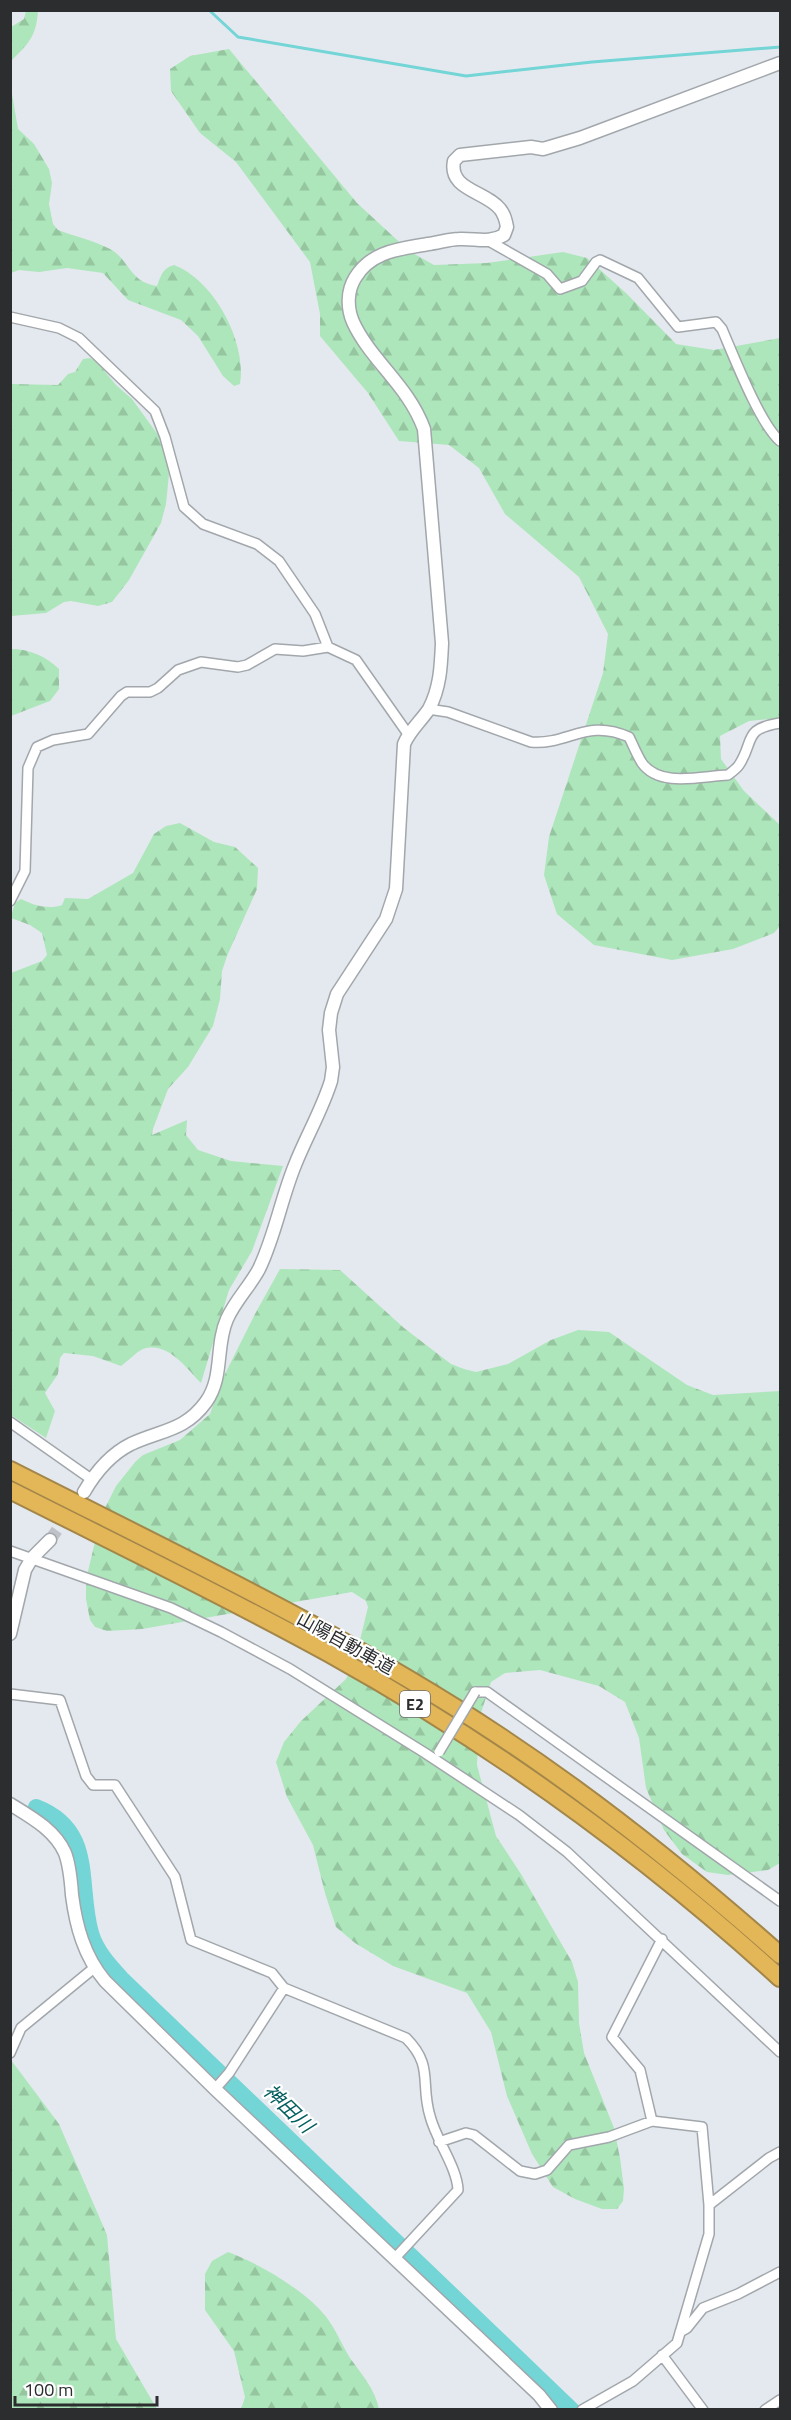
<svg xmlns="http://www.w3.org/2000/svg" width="791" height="2420" viewBox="0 0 791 2420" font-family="'Titillium Web','Noto Sans JP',sans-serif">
  <defs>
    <pattern id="forest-firs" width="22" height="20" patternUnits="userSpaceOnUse" patternTransform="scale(1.5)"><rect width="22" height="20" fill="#ade6ba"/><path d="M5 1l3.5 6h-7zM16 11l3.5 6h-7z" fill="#95c6a0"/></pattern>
  </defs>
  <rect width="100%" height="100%" fill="#e4e9ef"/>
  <path fill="url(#forest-firs)" d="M 26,11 L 38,11 C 36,37 29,43 11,61 L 11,27 L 24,19 Z
    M 229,49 L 357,203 L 409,251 L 434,265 L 487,263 L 563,252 L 587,258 L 627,294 L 676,344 L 714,350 L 780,338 L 780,718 L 749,721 L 720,736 L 721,759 L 744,791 L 780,825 L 780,926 L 774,933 L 733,949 L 672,960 L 594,945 L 557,914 L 544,875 L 549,837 L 603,673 L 608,634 L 579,577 L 505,514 L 479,468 L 449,445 L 399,441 L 368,393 L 320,336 L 320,314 L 310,262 L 236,162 L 200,133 L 171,91 L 170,69 L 190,56 Z
    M 11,88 L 18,129 L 34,144 L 49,169 L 52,183 L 49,204 L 53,224 L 58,230 C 74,236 95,241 110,249 C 130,260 129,282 157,286 C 161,275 163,268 174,265 C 214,280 247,342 240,384 L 234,386 L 223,376 L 198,336 L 181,320 L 128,300 L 103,273 L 67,268 L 39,272 L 19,270 L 11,273 Z
    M 90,358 L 97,362 L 116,385 L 132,399 L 161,439 L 169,474 L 166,504 L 161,523 L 129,580 L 112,602 L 98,606 L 71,601 L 64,602 L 46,613 L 11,616 L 11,384 L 58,385 L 68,374 L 75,372 L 83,359 Z
    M 11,649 C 29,649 46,656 59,669 L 59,689 L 50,701 L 11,716 Z
    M 180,823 L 214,842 L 235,847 L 258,868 L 257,889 L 227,956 L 222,971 L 220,999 L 213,1026 L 188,1067 L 168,1089 L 153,1129 L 152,1135 L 187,1120 L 186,1135 L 198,1150 L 231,1161 L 283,1166 L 252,1251 L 229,1290 L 201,1383 C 186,1368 168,1341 143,1349 C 136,1352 127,1362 121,1366 L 93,1356 L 64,1353 L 60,1358 L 58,1374 L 45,1393 L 55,1411 L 46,1438 L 11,1415 L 11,973 L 42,961 L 47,955 L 42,933 L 30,925 L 11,918 L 11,916 L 15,903 L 21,899 C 33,905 49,910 62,905 L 65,898 L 88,899 L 133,873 L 154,834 L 166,826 Z
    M 280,1269 L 340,1270 L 404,1328 L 451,1364 L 464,1369 L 476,1372 L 508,1364 L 551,1340 L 578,1330 L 609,1332 L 687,1385 L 713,1395 L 780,1391 L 780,1863 L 768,1870 L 728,1875 L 707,1872 L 682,1854 L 664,1830 L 646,1788 L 639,1738 L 625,1702 L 599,1686 L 540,1670 L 505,1673 L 491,1682 L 479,1719 L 477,1765 L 496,1836 L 521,1874 L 572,1962 L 578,1982 L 579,2023 L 584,2053 L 614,2128 L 620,2158 L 624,2189 L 623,2201 L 617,2209 L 602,2209 L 575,2199 L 553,2187 L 532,2154 L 507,2096 L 491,2032 L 467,1993 L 393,1966 L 355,1943 L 336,1927 L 325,1893 L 313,1845 L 287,1797 L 276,1762 L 284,1742 L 301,1721 L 346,1679 L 355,1661 L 368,1607 L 366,1601 L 352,1592 L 142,1629 L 107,1631 L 95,1627 L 90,1620 L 86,1599 L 86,1580 L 101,1516 L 116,1486 L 136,1461 L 143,1455 L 180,1440 L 210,1414 L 222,1380 L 255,1314 Z
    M 11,2060 L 59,2124 L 107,2235 L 116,2339 L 157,2409 L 11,2409 Z
    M 228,2252 C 258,2263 308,2292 327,2318 C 336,2330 342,2345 350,2358 C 362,2375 375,2389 379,2409 L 241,2409 L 245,2397 L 234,2351 L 205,2310 L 205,2274 L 212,2261 Z"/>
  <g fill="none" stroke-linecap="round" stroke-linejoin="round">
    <path stroke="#73d5d5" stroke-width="3" d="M 209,10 L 238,37 L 466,76 L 592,62 L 780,47"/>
    <path stroke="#73d5d5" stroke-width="16" d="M 36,1807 C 96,1830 77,1884 91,1933 C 96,1951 110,1966 122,1979 L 572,2410"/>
    <path stroke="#bfc3c9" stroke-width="12" stroke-dasharray="12 6" stroke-linecap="butt" d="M 50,1540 L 69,1513"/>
    <defs>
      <path id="minor" d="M 489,241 L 547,274 L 560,289 L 582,281 L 596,262 L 600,260 L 638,278 L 678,327 L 716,322 L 722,329 C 734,357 760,424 780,441
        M 10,317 L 59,328 L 79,338 L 155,411 L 165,437 L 184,507 L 203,524 L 257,544 L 279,561 L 315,614 L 328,647
        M 428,709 L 448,712 L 531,742 C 569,745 586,718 629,737 C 633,745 637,755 642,763 C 660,788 701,776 728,775 C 732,772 737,768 739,765 C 755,741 742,729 780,723
        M 10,901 L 25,871 L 28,768 L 37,747 L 53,740 L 88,734 L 121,696 L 127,692 L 150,692 L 158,688 L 178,670 L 201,662 L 238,667 L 247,665 L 275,649 L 303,651 L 328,647 L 356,660 L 408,734
        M 10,1422 L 91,1479
        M 10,1551 L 171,1608 L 221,1632 L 290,1669 L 425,1753 L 519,1815 L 567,1852 L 780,2052
        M 475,1692 L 487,1692 L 780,1901
        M 10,1694 L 60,1700 L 86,1776 L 93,1785 L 115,1785 L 175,1877 L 191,1940 L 272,1973 L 284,1988 L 406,2038 C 434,2066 420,2083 430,2116 C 436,2140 457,2167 458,2190 L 395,2258
        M 10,2053 L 21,2028 L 94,1968
        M 215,2089 L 229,2073 L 284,1988
        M 652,2121 L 640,2070 L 612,2037 L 662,1939
        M 439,2142 L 466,2133 L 474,2135 L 520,2171 L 535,2174 L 547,2170 L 569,2145 L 609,2137 L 652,2121 L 702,2127 L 709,2205 L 709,2234 L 677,2343 L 633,2381 L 582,2410
        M 709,2205 L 769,2158 L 780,2152
        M 680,2332 L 687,2328 L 703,2308 L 738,2294 L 780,2272
        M 662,2355 L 703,2410
        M 765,2410 L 780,2400"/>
      <path id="tertiary" d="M 84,1492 C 95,1473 111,1454 131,1444 C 161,1430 185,1431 206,1402 C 224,1377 215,1346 227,1319 C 235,1301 250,1286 259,1269 C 275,1236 281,1199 295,1165 C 306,1137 322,1110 331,1081 L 333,1067 L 329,1030 L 331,1013 L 337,994 L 386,919 L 396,889 L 404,744 C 410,730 421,721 429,709 C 440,688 441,667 442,643 L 424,429 C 408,385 371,361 353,322 C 347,308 347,291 355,278 C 371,251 400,249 428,244 C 438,243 449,239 459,239 C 476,238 488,244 504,235 L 507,227 C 506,221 505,215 500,209 C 486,191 448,190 454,161 L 460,155 L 531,147 L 543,149 L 580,138 L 780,63
        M 10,1634 L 25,1570 L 32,1558 L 50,1540
        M 10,1804 C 31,1817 55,1830 65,1853 C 70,1866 71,1881 72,1895 C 76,1926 84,1956 105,1981 L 215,2089 L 539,2395 L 551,2410"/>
      <path id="motorway" d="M 10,1470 C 175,1554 344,1633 498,1735 C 598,1801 691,1876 780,1955
        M 10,1490 C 117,1544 225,1596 330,1654 C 492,1744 643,1853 780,1978"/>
    </defs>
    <use href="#minor" stroke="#a2a7ac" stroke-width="12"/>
    <use href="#tertiary" stroke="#a2a7ac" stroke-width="15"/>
    <use href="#motorway" stroke="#a38649" stroke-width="20"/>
    <use href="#minor" stroke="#fff" stroke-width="9"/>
    <use href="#tertiary" stroke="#fff" stroke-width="12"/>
    <use href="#motorway" stroke="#e3b657" stroke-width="16"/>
    <defs>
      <path id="minor-bridge" d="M 439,1752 L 475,1692"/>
    </defs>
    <use href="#minor-bridge" stroke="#a2a7ac" stroke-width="12" stroke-linecap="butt"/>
    <use href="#minor-bridge" stroke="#fff" stroke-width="9"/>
  </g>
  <g text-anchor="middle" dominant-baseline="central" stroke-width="4.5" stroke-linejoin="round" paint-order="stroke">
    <rect fill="#fff" stroke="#6b6c6d" stroke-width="1.5" x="400" y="1691" width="30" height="26" rx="4.5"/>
    <g font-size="16" font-weight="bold" fill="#2b2d2f">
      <text x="415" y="1704">E2</text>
    </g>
    <g font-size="18" fill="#2b2d2f" stroke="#fff">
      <text transform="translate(346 1643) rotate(29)">山陽自動車道</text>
    </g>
    <g font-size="20" font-style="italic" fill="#045e5f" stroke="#fff">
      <text transform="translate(289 2108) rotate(44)">神田川</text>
    </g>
  </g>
  <rect width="791" height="2420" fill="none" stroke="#2b2d2f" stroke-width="24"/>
  <path d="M15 2396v9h142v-9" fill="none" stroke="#2b2d2f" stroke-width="3"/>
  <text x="24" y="2396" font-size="18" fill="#2b2d2f" stroke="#ffffff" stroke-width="4.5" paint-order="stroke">100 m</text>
</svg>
